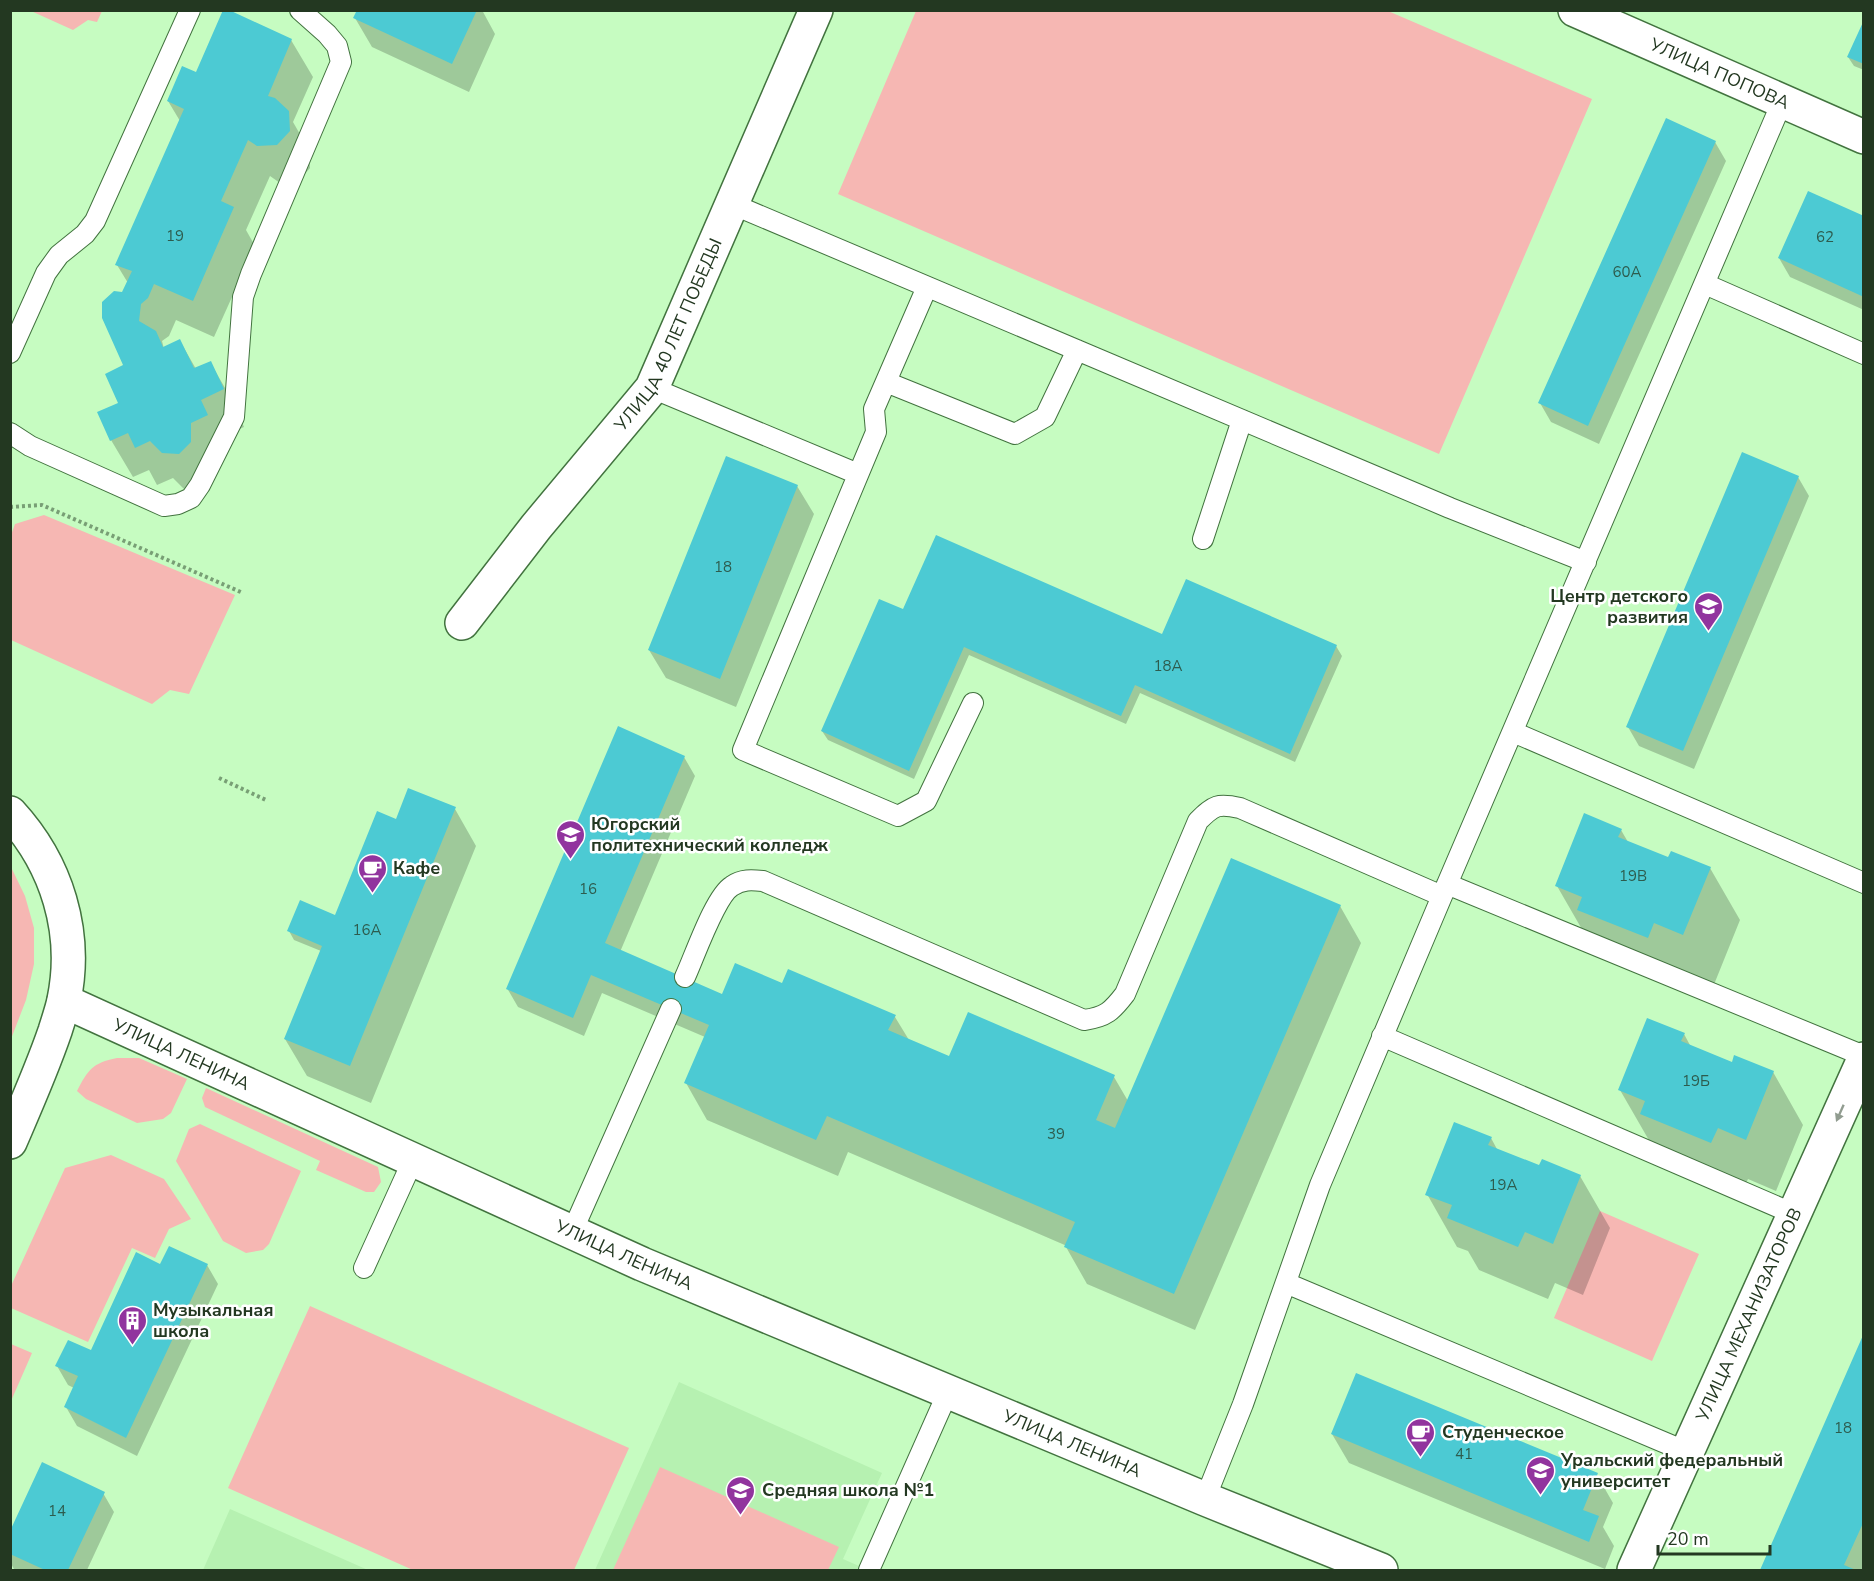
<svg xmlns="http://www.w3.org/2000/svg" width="1874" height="1581" viewBox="0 0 1874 1581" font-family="'Nunito Sans',sans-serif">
  <rect width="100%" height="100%" fill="#c6fcc1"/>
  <path fill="#b6f1b1" d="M 679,1382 L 882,1473 L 843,1559 L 868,1570 L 595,1570 Z
    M 230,1509 L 368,1570 L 203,1570 Z"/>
  <path fill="#f6b7b3" d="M 31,11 L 102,10 L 102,11 L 97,22 L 88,20 L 73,30 Z
    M 916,11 L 1388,11 L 1592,99 L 1439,454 L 838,194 Z
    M 44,515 L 235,595 L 189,694 L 170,690 L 152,704 L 11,640 L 11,535 L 15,524 Z
    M 11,867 L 25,896 L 34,928 L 34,964 L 26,1000 L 11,1039 Z
    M 117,1058 L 139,1058 L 187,1079 L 171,1113 L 163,1119 L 137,1123 L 86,1099 L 77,1091 C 88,1070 92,1063 117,1058 Z
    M 206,1088 L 378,1167 L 381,1182 L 374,1192 L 366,1192 L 316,1170 L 320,1161 L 205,1107 L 202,1098 Z
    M 200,1124 L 301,1171 L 269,1244 L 263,1250 L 246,1253 L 223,1241 L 176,1161 L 189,1129 Z
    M 111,1155 L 164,1179 L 191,1219 L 169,1229 L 155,1258 L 132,1248 L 88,1342 L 11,1308 L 11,1286 L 65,1168 Z
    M 1600,1211 L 1699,1254 L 1652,1361 L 1554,1318 Z
    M 310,1306 L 629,1448 L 574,1570 L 413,1570 L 228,1488 Z
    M 11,1344 L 32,1353 L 11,1401 Z
    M 660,1467 L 839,1547 L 828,1570 L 613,1570 Z"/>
  <path fill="#0003" d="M 359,10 L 482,10 L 495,34 L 469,92 L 372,47 L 355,18 Z
    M 1864,24 L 1864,70 L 1854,66 L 1848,57 Z
    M 291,40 L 313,77 L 293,122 L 309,150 L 310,168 L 298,182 L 280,183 L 270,176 L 246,230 L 255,246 L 214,337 L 176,320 L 169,336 L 162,341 L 164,349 L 180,341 L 196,369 L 210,362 L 232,400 L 244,427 L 221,437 L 228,452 L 211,460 L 185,490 L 173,478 L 157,485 L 149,470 L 133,477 L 111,440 L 120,404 L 125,366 L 123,294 L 128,283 L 117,265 L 180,121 L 168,101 L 196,74 Z
    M 1715,142 L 1726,161 L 1599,444 L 1551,422 L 1540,403 Z
    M 1864,217 L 1864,310 L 1790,277 L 1779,258 Z
    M 1798,477 L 1809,496 L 1694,769 L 1639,746 L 1628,727 Z
    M 797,486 L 814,514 L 736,707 L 666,678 L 649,650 Z
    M 904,611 L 1162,636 L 1336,646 L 1342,656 L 1295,762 L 1140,693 L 1126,724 L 969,655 L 914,779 L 828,740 L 822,731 Z
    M 684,757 L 695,776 L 620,952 L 723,996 L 783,985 L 789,971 L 895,1017 L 909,1040 L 949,1058 L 1114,1077 L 1128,1101 L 1340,906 L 1361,943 L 1195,1330 L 1087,1284 L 1066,1247 L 1067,1246 L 848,1152 L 838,1176 L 707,1120 L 686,1083 L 705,1037 L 602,993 L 584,1036 L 518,1007 L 507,988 Z
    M 455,809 L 476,846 L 371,1103 L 307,1076 L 285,1039 L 321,951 L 294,940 L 289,931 L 335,918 Z
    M 1621,830 L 1628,842 L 1669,859 L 1710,868 L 1740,920 L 1713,987 L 1678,990 L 1609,962 L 1598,942 L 1587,938 L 1557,886 Z
    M 1684,1034 L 1691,1047 L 1733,1063 L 1773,1072 L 1803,1125 L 1776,1191 L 1748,1179 L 1741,1194 L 1650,1142 L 1620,1090 Z
    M 1491,1138 L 1498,1151 L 1540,1167 L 1580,1176 L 1610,1228 L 1583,1295 L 1555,1283 L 1548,1299 L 1479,1270 L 1468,1251 L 1457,1247 L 1427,1194 Z
    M 207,1265 L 218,1284 L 137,1456 L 77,1426 L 66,1407 L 74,1388 L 68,1385 L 57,1366 L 92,1352 L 161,1266 Z
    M 1864,1337 L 1864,1570 L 1762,1570 Z
    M 1332,1434 L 1597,1475 L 1613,1503 L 1603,1527 L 1614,1546 L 1605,1569 L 1349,1463 Z
    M 103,1493 L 114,1512 L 87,1570 L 18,1570 L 14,1569 L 10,1562 L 10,1534 Z"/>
  <path fill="#4ccad3" d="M 223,10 L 229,10 L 292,39 L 268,96 L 275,98 L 289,111 L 290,131 L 277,145 L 257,146 L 248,140 L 221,201 L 234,207 L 193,301 L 154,284 L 148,298 L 141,304 L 139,321 L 156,331 L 163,347 L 180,339 L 194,368 L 211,361 L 224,389 L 201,400 L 208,415 L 191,423 L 191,442 L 179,454 L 162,453 L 150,441 L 135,448 L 128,433 L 110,441 L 97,412 L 118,403 L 105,374 L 123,365 L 102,318 L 102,302 L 114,291 L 122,292 L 132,271 L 115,265 L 184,109 L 167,101 L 182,66 L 196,72 Z
    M 357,10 L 477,10 L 452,64 L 353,18 Z
    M 1864,20 L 1864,64 L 1847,57 Z
    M 1666,118 L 1716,141 L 1588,426 L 1538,403 Z
    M 1808,191 L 1864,216 L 1864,297 L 1778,258 Z
    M 1742,452 L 1799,476 L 1683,751 L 1626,727 Z
    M 726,456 L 798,485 L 720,679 L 648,650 Z
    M 936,535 L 1162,634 L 1186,579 L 1337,645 L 1290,754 L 1135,685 L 1121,716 L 964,647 L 909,771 L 821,731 L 879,599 L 903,609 Z
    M 618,726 L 685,756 L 605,943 L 722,994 L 735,963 L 782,983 L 788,969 L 896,1015 L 888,1030 L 949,1056 L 968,1012 L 1115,1075 L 1096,1120 L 1115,1128 L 1231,858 L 1341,905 L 1174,1294 L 1064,1247 L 1075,1222 L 827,1116 L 816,1140 L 684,1083 L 709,1025 L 591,975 L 573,1018 L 506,989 Z
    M 408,788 L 456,807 L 350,1066 L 284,1039 L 322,946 L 287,931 L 300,900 L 335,915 L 377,811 L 396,819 Z
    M 1584,813 L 1622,829 L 1618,837 L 1668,857 L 1671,851 L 1711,867 L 1683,935 L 1654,923 L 1648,938 L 1577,910 L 1582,897 L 1555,886 Z
    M 1647,1018 L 1685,1033 L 1681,1041 L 1732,1062 L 1734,1055 L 1774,1071 L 1746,1140 L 1718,1128 L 1711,1143 L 1640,1114 L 1645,1101 L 1618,1090 Z
    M 1454,1122 L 1492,1137 L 1488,1145 L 1539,1165 L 1542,1159 L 1581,1175 L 1553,1244 L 1525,1232 L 1518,1247 L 1447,1218 L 1452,1205 L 1425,1195 Z
    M 169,1246 L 208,1264 L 126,1438 L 64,1407 L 78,1376 L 55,1366 L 68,1340 L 91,1350 L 136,1252 L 160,1264 Z
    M 1864,1333 L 1864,1521 L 1844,1565 L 1856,1570 L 1760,1570 Z
    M 1356,1373 L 1598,1473 L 1583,1510 L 1599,1516 L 1589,1542 L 1331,1434 Z
    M 42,1462 L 105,1492 L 68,1570 L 45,1570 L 10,1554 L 10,1531 Z"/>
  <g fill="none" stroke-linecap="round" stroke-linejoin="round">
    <defs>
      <path id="service" d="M 732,204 L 1450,508 L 1586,562
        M 1705,284 L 1864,354
        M 927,287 L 874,409 L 876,432 L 743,750 L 898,816 L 926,801 L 973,703
        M 10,353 L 46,273 L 59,255 L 85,234 L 95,221 L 190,10
        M 886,382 L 1015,434 L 1045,417 L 1077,350
        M 652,388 L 858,474
        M 10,433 L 30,446 L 164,506 L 178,504 L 191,498 L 200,485 L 234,417 L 243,297 L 251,274 L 341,62 L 337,46 L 327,34 L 300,10
        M 1203,539 L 1242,420
        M 1513,732 L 1864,883
        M 1447,884 L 1864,1056
        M 685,977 C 694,958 715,896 732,886 C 742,879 752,880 763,881 L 1084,1020 C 1106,1017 1112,1011 1125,994 L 1198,821 C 1214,805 1218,803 1240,808 L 1442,896
        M 1382,1036 L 1794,1214
        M 572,1232 L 671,1009
        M 364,1268 L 413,1160
        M 1286,1283 L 1687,1452
        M 1205,1499 L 1243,1404 L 1320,1185 L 1442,896 L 1782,102
        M 869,1570 L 948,1392"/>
      <g id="minor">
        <path id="s1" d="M 462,623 L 536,527 L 652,388 L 816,10"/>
        <path d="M 10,813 C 57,864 78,932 64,1000 C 62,1010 58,1021 55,1031 C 42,1069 26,1105 10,1142"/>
        <path id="s2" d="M 64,1001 L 642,1264 L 1205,1499 L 1381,1570"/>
        <path id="s3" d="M 1634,1570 L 1864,1059"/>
      </g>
      <g id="tertiary">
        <path id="s4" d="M 1575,10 L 1864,137"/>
      </g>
    </defs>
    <use href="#service" stroke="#42733f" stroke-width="22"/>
    <use href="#minor" stroke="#42733f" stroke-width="36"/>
    <use href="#tertiary" stroke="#42733f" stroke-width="36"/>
    <path stroke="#789f75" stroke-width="4" stroke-dasharray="3 3" stroke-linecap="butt" d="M 10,507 L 42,505 L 243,593
      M 219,778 L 266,800"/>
    <use href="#service" stroke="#fff" stroke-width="20"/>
    <use href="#minor" stroke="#fff" stroke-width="33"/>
    <use href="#tertiary" stroke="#fff" stroke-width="33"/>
  </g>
  <defs><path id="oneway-solid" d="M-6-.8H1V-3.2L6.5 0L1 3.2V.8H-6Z" transform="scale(1.5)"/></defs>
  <use fill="#919c90" href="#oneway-solid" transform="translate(1840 1113) rotate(114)"/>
  <defs>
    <symbol id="school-pin" viewBox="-11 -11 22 30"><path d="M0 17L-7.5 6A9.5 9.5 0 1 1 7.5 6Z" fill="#91349e" stroke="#fff"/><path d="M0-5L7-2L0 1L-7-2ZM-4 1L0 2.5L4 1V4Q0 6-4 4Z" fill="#fff"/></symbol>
    <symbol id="university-pin" viewBox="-11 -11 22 30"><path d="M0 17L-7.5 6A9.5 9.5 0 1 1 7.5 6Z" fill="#91349e" stroke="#fff"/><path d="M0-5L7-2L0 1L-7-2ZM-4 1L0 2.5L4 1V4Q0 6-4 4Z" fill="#fff"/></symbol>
    <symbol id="cafe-pin" viewBox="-11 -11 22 30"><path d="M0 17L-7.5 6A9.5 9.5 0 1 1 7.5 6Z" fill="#91349e" stroke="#fff"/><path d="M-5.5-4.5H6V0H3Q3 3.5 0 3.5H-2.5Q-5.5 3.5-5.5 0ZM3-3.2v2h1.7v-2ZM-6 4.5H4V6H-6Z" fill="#fff"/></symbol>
    <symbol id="building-pin" viewBox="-11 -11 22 30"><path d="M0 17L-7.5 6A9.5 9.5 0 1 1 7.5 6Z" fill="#91349e" stroke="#fff"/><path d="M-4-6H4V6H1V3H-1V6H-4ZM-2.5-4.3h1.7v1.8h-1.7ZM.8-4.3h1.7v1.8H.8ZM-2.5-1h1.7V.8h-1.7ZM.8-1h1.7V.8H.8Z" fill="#fff"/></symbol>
  </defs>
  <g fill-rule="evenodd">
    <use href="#school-pin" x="1692" y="590" width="33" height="45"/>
    <use href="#university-pin" x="554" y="818" width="33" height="45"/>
    <use href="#cafe-pin" x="356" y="852" width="33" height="45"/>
    <use href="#building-pin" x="116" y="1304" width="33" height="45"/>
    <use href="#cafe-pin" x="1404" y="1416" width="33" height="45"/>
    <use href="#university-pin" x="1524" y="1454" width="33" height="45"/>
    <use href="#school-pin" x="724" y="1474" width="33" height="45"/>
  </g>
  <g text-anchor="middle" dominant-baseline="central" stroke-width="5" stroke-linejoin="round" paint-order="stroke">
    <g font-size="15" fill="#2d5c4e">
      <text x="175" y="236">19</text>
      <text x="1825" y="237">62</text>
      <text x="1627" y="272">60А</text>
      <text x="723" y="567">18</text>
      <text x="1168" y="666">18А</text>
      <text x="1633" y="876">19В</text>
      <text x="588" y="889">16</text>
      <text x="367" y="930">16А</text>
      <text x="1696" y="1081">19Б</text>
      <text x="1056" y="1134">39</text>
      <text x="1503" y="1185">19А</text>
      <text x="1843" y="1428">18</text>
      <text x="1464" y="1454">41</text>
      <text x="57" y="1511">14</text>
    </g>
    <g font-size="18" fill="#233821" stroke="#fff">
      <text stroke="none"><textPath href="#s4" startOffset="158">УЛИЦА ПОПОВА</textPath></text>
      <text stroke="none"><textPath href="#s1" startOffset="357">УЛИЦА 40 ЛЕТ ПОБЕДЫ</textPath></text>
      <text stroke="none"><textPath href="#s2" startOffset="129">УЛИЦА ЛЕНИНА</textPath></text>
      <text stroke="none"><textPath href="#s2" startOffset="615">УЛИЦА ЛЕНИНА</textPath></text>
      <text stroke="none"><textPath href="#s3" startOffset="280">УЛИЦА МЕХАНИЗАТОРОВ</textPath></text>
      <text stroke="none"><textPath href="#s2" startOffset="1101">УЛИЦА ЛЕНИНА</textPath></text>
    </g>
    <g font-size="18" font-weight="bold" fill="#233821" stroke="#fff" text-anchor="start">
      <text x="1688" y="596" text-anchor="end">Центр детского<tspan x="1688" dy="21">развития</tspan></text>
      <text x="591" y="824">Югорский<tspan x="591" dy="21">политехнический колледж</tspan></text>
      <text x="393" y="868">Кафе</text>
      <text x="153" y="1310">Музыкальная<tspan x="153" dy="21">школа</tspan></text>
      <text x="1442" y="1432">Студенческое</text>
      <text x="1561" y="1460">Уральский федеральный<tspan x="1561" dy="21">университет</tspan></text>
      <text x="762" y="1490">Средняя школа №1</text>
    </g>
  </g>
  <rect width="1874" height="1581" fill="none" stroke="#233821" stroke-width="24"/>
  <path d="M1658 1545v9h112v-9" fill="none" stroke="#233821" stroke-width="3"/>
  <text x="1667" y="1545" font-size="18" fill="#233821" stroke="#ffffff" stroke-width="4.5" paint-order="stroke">20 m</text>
</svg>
